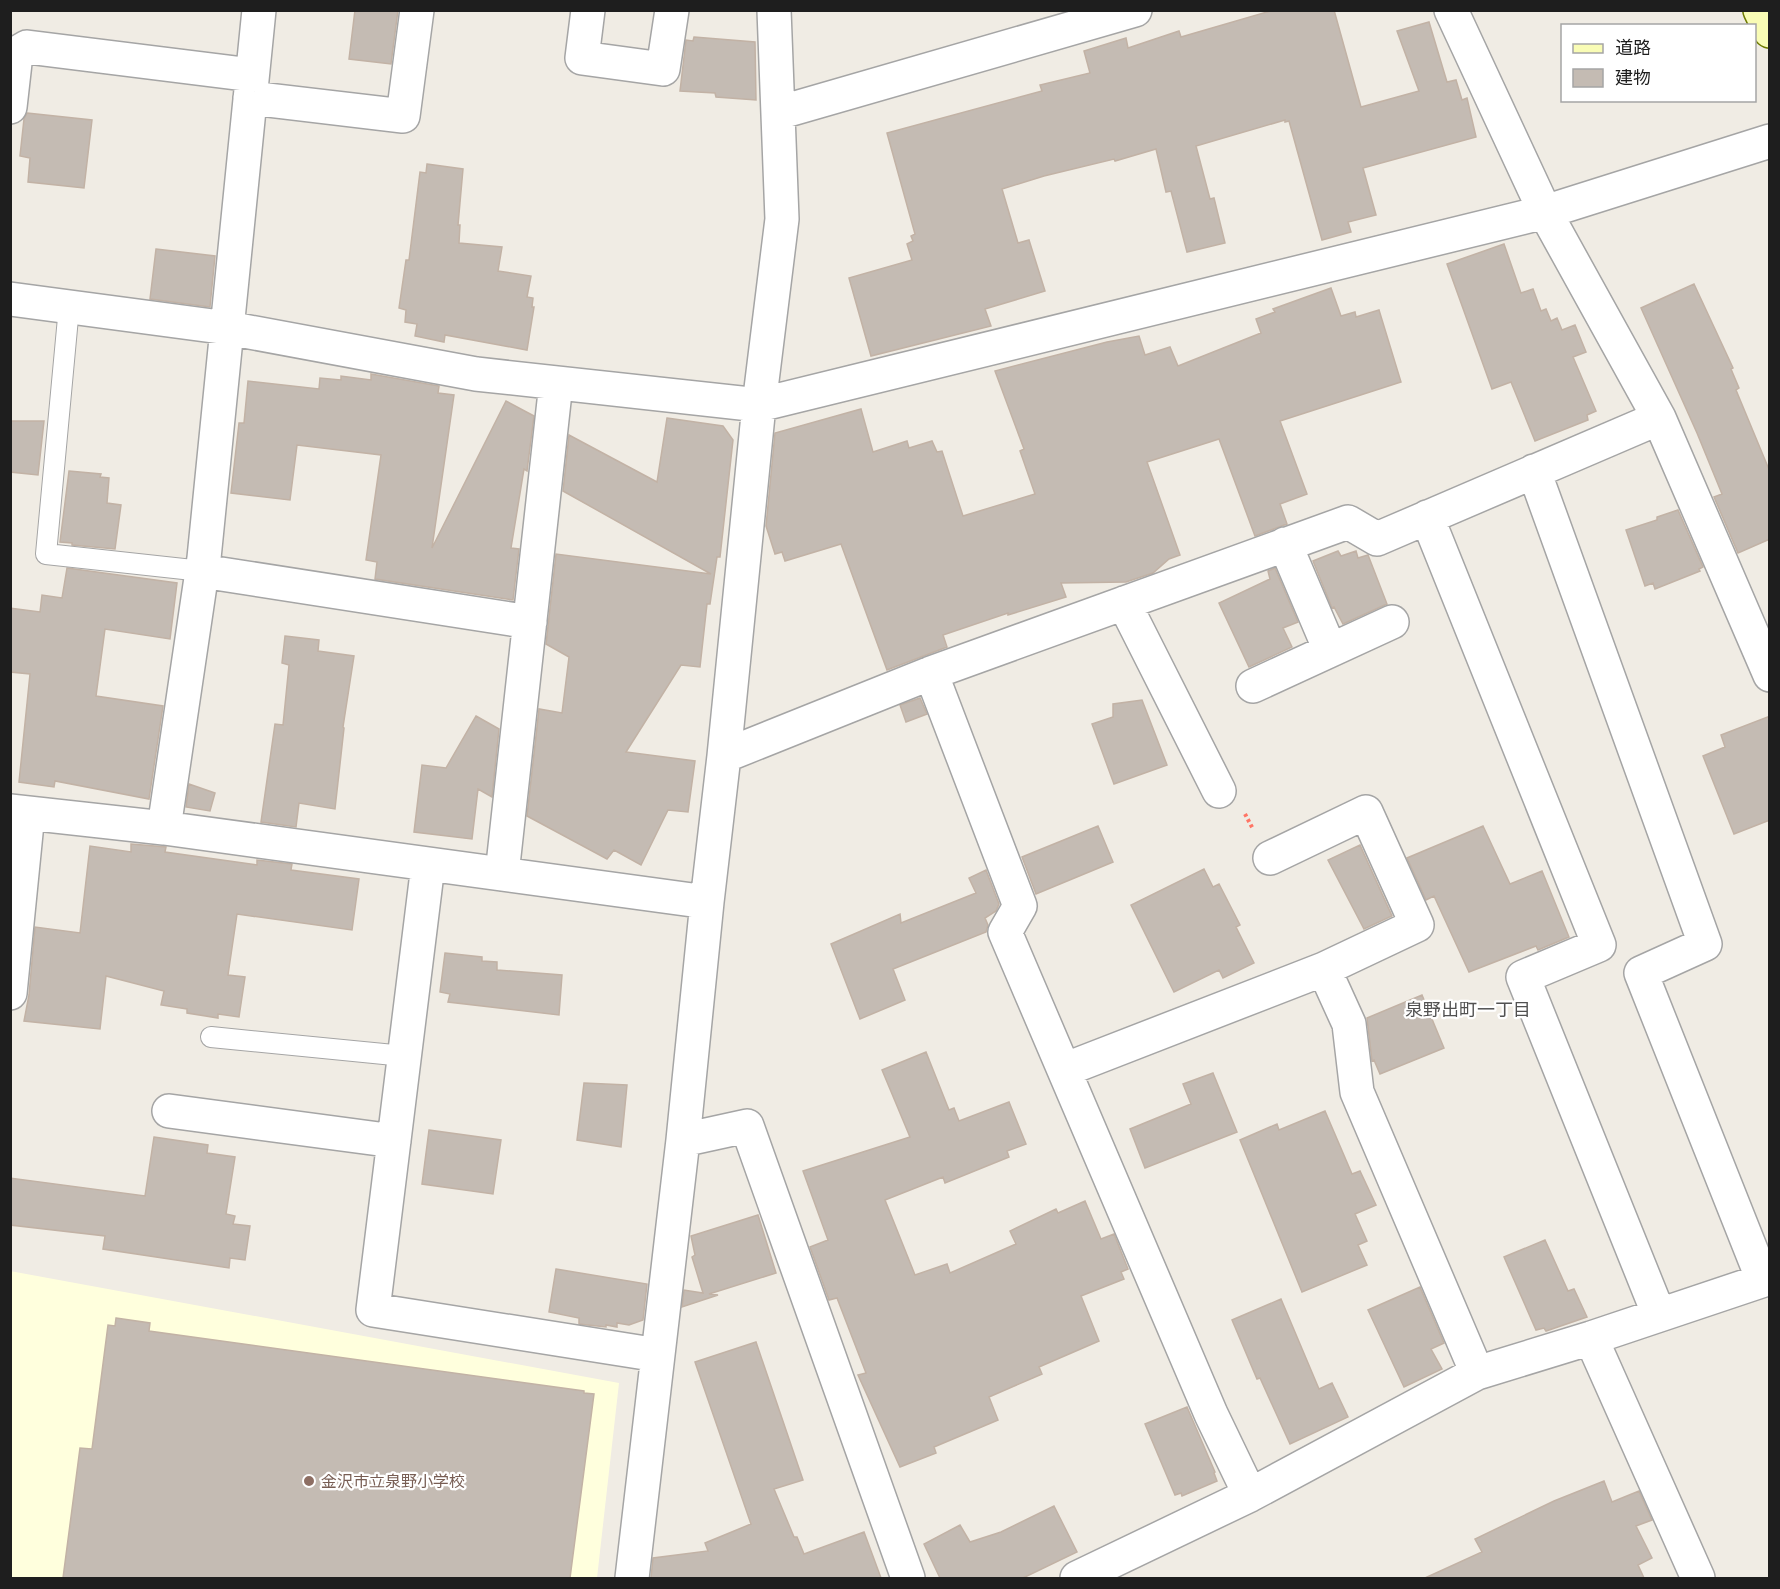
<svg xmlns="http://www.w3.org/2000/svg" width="1780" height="1589" viewBox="0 0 1780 1589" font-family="'Golos Text','Noto Sans JP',sans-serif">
  <rect width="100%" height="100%" fill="#f0ece4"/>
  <path fill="#ffd" d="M 10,1271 L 619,1383 L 597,1578 L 11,1578 Z"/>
  <path fill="#c4bbb3" stroke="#c2b2a5" stroke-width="1.5" d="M 355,10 L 398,10 L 391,64 L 349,59 Z
    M 1274,10 L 1334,10 L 1361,107 L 1419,91 L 1397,31 L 1429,22 L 1447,82 L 1456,80 L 1462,100 L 1467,98 L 1476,137 L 1363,168 L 1376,215 L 1348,222 L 1351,232 L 1322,240 L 1289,121 L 1285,122 L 1285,120 L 1196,146 L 1210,199 L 1214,198 L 1225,243 L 1187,252 L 1171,191 L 1166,192 L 1156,149 L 1115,161 L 1114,159 L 1044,176 L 1002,189 L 1018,243 L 1029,240 L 1045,291 L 985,309 L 991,326 L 871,356 L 849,278 L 912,260 L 907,244 L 913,241 L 911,236 L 915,234 L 887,133 L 1042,91 L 1040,85 L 1090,73 L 1084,51 L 1126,38 L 1128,48 L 1179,31 L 1181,37 Z
    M 694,37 L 755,42 L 756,100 L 716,97 L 715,93 L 680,91 L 686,40 L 693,41 Z
    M 27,113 L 92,120 L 84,188 L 28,182 L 30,158 L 20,156 L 24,119 Z
    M 427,164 L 463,169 L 458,225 L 460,225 L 459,243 L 502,247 L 498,271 L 531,276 L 527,297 L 533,298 L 532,307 L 534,307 L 527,350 L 445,335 L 444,342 L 415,336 L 417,324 L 405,322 L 406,310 L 399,308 L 406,260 L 409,260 L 420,172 L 426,173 Z
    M 1504,244 L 1521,293 L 1533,289 L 1541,311 L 1546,309 L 1551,321 L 1557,318 L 1562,330 L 1575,325 L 1586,352 L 1573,357 L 1596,411 L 1587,415 L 1588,420 L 1535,441 L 1511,382 L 1492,389 L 1447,264 Z
    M 156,249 L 215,256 L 210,307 L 150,299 Z
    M 1694,284 L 1733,368 L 1731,369 L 1739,388 L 1736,390 L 1770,472 L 1770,539 L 1738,553 L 1714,497 L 1722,494 L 1697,433 L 1641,308 Z
    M 1331,288 L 1341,316 L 1355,312 L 1356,317 L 1379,310 L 1401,382 L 1280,421 L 1307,494 L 1280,504 L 1287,524 L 1255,536 L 1219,439 L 1147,462 L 1180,555 L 1169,559 L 1153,573 L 1126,582 L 1061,583 L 1066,597 L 1008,615 L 1008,613 L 943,635 L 947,647 L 887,670 L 841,544 L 785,561 L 782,552 L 775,554 L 766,526 L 775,433 L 861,409 L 873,452 L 907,441 L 909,448 L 932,441 L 937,452 L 942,451 L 963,516 L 1035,494 L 1020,451 L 1024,449 L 995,371 L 1107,342 L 1139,336 L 1145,355 L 1170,347 L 1178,366 L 1261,333 L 1256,319 L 1275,312 L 1273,309 Z
    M 371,374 L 439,386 L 438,393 L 454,395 L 432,548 L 506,401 L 534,416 L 527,471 L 524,469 L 511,548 L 519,549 L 513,600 L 375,579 L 377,562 L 366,560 L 381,455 L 297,445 L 290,500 L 231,493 L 239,423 L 244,423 L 248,381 L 319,389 L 320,378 L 341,380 L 341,376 L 371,380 Z
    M 667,418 L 723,426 L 733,440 L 720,557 L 717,557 L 710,604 L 707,604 L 700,667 L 681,665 L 626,752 L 695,761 L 688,812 L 668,810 L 641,865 L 614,850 L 607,859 L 527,816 L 539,709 L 562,713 L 569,657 L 546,644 L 556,554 L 711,574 L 563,491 L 569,435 L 657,482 Z
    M 10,421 L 44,421 L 38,475 L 10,472 Z
    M 69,471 L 101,474 L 100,477 L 109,478 L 107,503 L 121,505 L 115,549 L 72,545 L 72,543 L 60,542 Z
    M 1678,510 L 1703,567 L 1699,569 L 1700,571 L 1655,589 L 1653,583 L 1645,586 L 1626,530 L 1657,520 L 1657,517 Z
    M 1338,551 L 1341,556 L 1356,551 L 1358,558 L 1368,555 L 1387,604 L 1343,624 L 1334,607 L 1332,608 L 1313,561 Z
    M 67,568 L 177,583 L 170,639 L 105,629 L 96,696 L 163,706 L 149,799 L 55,781 L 54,787 L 19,782 L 30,674 L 10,672 L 10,608 L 40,612 L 42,595 L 62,598 Z
    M 1275,568 L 1298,622 L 1283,628 L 1292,647 L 1249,667 L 1219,603 L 1270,579 L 1268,571 Z
    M 285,636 L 319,640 L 318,651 L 354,656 L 343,727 L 344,728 L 335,809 L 299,803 L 296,827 L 261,822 L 275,724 L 283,725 L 289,665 L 282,663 Z
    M 920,698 L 927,714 L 906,722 L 900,705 Z
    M 1142,700 L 1167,765 L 1114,784 L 1092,724 L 1113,717 L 1113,704 Z
    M 476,716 L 499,729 L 492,797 L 478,789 L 472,839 L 414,832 L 422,765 L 446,768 Z
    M 1770,716 L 1770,820 L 1734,834 L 1703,756 L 1725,747 L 1721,735 Z
    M 189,784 L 215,793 L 210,811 L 186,807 Z
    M 1098,826 L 1113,862 L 1036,894 L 1022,857 Z
    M 1483,826 L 1510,884 L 1542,871 L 1569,937 L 1538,950 L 1536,946 L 1469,972 L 1434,896 L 1426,900 L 1407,858 Z
    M 131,844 L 166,847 L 165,852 L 257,865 L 257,860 L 292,864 L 291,870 L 359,879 L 352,930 L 237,914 L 228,975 L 245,977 L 239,1017 L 218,1014 L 218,1018 L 187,1013 L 187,1009 L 161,1005 L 164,991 L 106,976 L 100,1029 L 24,1021 L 29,995 L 35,927 L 80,933 L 90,846 L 131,852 Z
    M 1360,845 L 1392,916 L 1364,929 L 1328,860 Z
    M 1204,869 L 1213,887 L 1219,884 L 1240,925 L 1236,927 L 1254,963 L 1223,978 L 1219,970 L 1174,992 L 1131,905 Z
    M 986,870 L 999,904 L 996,911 L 985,918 L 988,925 L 986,932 L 893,969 L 905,1000 L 860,1019 L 831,944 L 900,914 L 901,923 L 976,893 L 969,878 Z
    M 445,953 L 482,957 L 482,961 L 497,962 L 497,970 L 562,975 L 559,1015 L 448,1002 L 450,994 L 440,992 Z
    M 1422,995 L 1444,1048 L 1380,1074 L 1374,1060 L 1372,1061 L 1367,1018 Z
    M 926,1052 L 949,1110 L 954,1108 L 959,1121 L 1009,1102 L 1026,1144 L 1007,1151 L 1009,1157 L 945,1183 L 943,1177 L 885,1200 L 915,1275 L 947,1264 L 950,1273 L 1016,1244 L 1010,1231 L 1056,1209 L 1058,1213 L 1085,1201 L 1101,1239 L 1114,1234 L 1128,1269 L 1121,1272 L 1124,1279 L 1081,1296 L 1099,1341 L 1039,1367 L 1042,1374 L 989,1397 L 998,1420 L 934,1447 L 936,1453 L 900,1467 L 858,1375 L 866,1373 L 837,1298 L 829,1300 L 810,1247 L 828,1240 L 803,1171 L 910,1137 L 882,1070 Z
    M 1213,1073 L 1237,1132 L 1145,1168 L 1130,1129 L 1191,1104 L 1183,1084 Z
    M 584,1083 L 627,1085 L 621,1147 L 577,1140 Z
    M 1325,1111 L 1352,1174 L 1360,1171 L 1376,1205 L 1355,1214 L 1367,1241 L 1358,1245 L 1367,1265 L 1302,1292 L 1240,1140 L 1277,1124 L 1279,1130 Z
    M 429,1130 L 501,1140 L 493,1194 L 422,1184 Z
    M 154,1137 L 208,1145 L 207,1153 L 235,1157 L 226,1214 L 235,1216 L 233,1224 L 250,1226 L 245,1260 L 230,1258 L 229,1268 L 103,1249 L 105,1236 L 10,1225 L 10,1178 L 145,1196 Z
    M 758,1215 L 776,1273 L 709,1294 L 718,1295 L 682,1307 L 684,1290 L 703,1293 L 692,1257 L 695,1255 L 691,1236 Z
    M 1545,1240 L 1568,1291 L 1574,1289 L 1587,1317 L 1546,1331 L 1544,1328 L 1536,1330 L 1504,1257 Z
    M 556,1269 L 647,1284 L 643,1320 L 629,1325 L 617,1323 L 617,1327 L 606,1325 L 606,1327 L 579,1324 L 579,1318 L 549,1312 Z
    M 1420,1287 L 1444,1343 L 1431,1349 L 1442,1369 L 1404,1387 L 1368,1310 Z
    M 1281,1299 L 1319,1389 L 1332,1383 L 1348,1417 L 1290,1444 L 1260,1378 L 1257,1379 L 1232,1320 Z
    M 116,1318 L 150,1323 L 149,1331 L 584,1391 L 584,1393 L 594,1394 L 570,1578 L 63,1578 L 80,1448 L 92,1449 L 108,1325 L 115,1326 Z
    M 756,1342 L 803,1480 L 774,1489 L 794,1537 L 797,1537 L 804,1554 L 864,1532 L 881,1578 L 651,1578 L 653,1558 L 708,1551 L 705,1543 L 751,1524 L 695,1362 Z
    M 1187,1407 L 1215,1472 L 1214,1473 L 1217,1481 L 1182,1496 L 1181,1493 L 1175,1495 L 1145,1424 Z
    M 1604,1481 L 1612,1502 L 1639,1491 L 1652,1520 L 1636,1526 L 1652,1558 L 1638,1565 L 1644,1578 L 1425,1578 L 1482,1552 L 1475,1539 L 1554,1501 Z
    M 1054,1506 L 1077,1552 L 1023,1578 L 940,1578 L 924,1544 L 960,1525 L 970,1542 L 1001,1532 Z"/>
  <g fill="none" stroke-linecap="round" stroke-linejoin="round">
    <defs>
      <path id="lane" d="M 69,307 L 46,554 L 202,571
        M 211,1037 L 404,1056"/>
      <path id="street" d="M 588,10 L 582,58 L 663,69 L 672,10
        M 10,57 L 27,47 L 252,75
        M 250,98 L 403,116 L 417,10
        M 10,107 L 16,54
        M 778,113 L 1135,10
        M 10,299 L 228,328 L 476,374 L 759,405 L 1545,212 L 1770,141
        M 1659,418 L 1770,675
        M 1534,471 L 1705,944 L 1641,973 L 1763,1280
        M 1427,517 L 1599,945 L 1523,977 L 1659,1315
        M 1285,544 L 1330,650
        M 202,571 L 530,622
        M 1124,603 L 1219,791
        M 931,673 L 1020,906 L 1005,932 L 1211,1414 L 1250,1495
        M 1253,686 L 1392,622
        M 724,756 L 931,673 L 1348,522 L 1377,539 L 1659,418 L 1545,212 L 1451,10
        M 10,811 L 164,828 L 707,902 L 683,1140 L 632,1578
        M 164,828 L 204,558 L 259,10
        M 1270,858 L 1366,812 L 1417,925 L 1324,969 L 1349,1024 L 1357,1092 L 1477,1373
        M 428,865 L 373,1310 L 658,1355
        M 502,874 L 556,383
        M 707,902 L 724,756 L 759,405 L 782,219 L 774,10
        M 10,993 L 28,813
        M 1064,1070 L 1324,969
        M 169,1111 L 394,1141
        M 683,1140 L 747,1126 L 908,1578
        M 1591,1338 L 1698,1578
        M 1077,1578 L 1250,1495 L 1477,1373 L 1591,1338 L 1770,1278"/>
      <path id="secondary" d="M 1760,10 L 1770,31"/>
    </defs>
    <use href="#lane" stroke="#a5a5a5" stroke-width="22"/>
    <use href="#street" stroke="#a5a5a5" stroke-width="36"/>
    <use href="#secondary" stroke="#6d7a00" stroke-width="36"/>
    <path stroke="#ff7565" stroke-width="4" stroke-dasharray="3 3" stroke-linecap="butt" d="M 1245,814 L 1253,829"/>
    <use href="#lane" stroke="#fff" stroke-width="20"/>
    <use href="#street" stroke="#fff" stroke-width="33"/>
    <use href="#secondary" stroke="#f9fcb5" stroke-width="33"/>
  </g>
  <circle fill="#8d6e63" stroke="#fff" stroke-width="2" cx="309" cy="1481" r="6"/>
  <g text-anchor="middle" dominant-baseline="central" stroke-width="4.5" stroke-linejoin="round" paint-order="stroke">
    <g font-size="16" fill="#785e54" stroke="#fff" text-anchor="start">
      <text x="321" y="1481">金沢市立泉野小学校</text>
    </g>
    <g font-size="18" fill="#515151" stroke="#fff">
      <text x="1468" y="1009">泉野出町一丁目</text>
    </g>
  </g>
  <rect width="1780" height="1589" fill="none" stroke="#1e1e1e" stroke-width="24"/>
  <rect x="1561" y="24" width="195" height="78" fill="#ffffff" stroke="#a5a5a5" stroke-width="1.5"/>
  <rect x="1573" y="44" width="30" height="9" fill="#f9fcb5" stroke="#a5a5a5" stroke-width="1.5"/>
  <text x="1615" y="54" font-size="18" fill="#1e1e1e">道路</text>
  <rect x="1573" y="69" width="30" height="18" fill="#c4bbb3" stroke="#a5a5a5" stroke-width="1.5"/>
  <text x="1615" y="84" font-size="18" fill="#1e1e1e">建物</text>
</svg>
